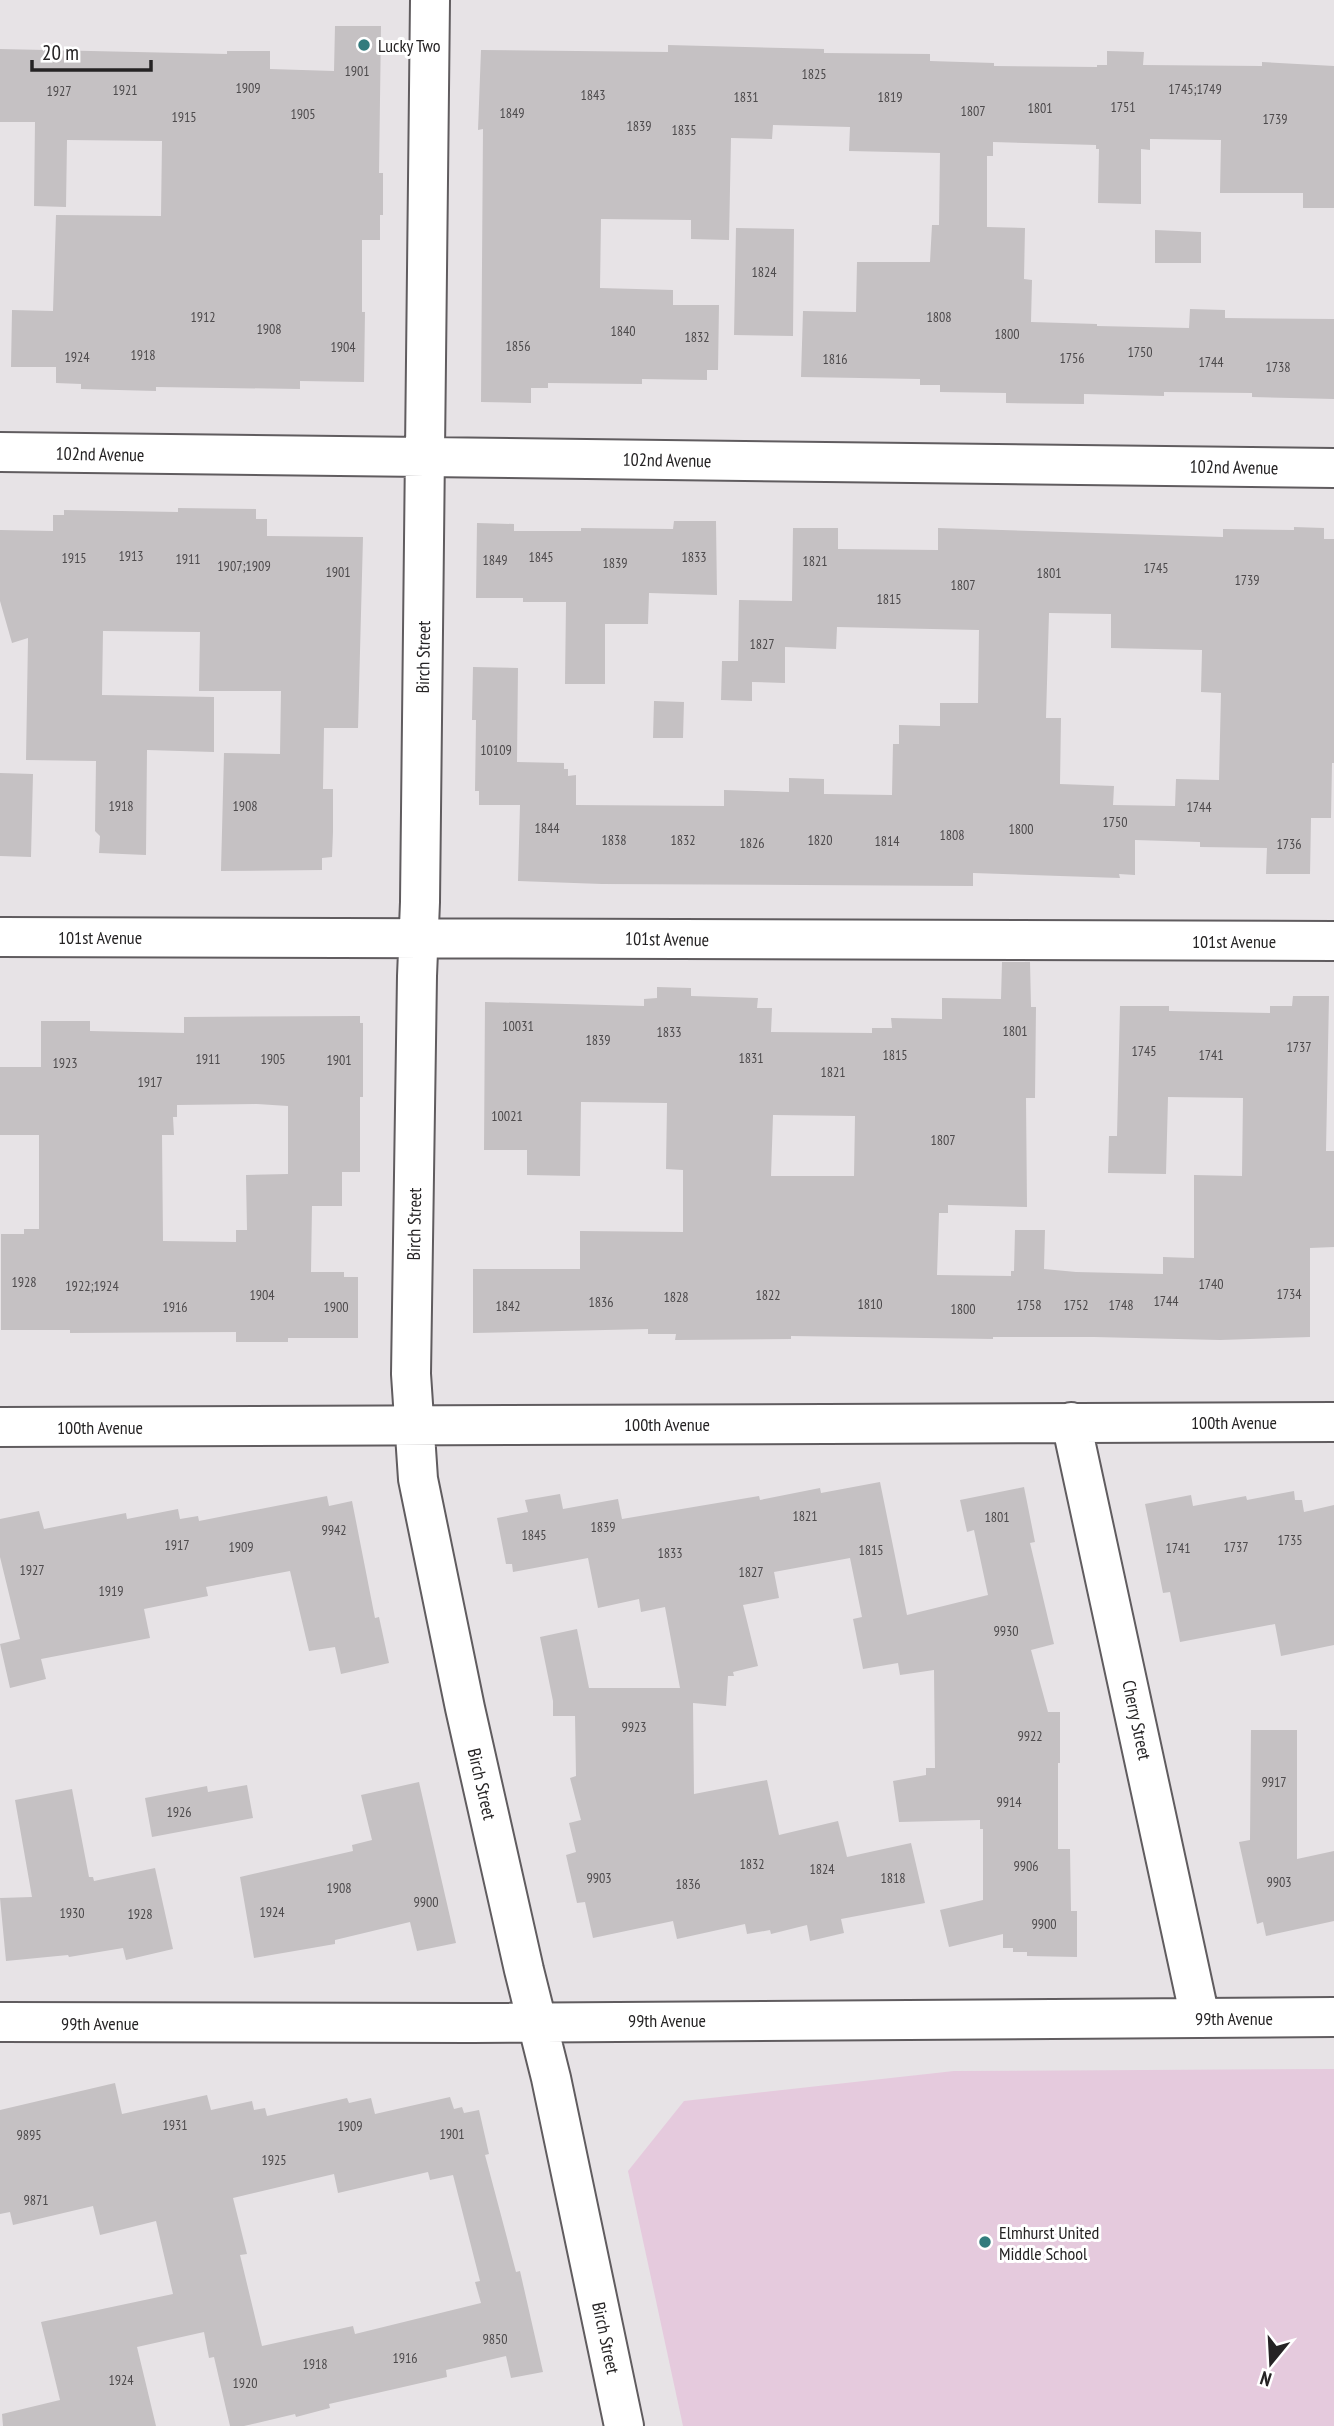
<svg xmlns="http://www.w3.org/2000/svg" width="1334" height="2426" viewBox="0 0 1334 2426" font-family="'PT Sans Narrow',sans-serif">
  <rect width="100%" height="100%" fill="#e7e3e6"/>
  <path fill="#e5cadd" d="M 1334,2069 L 1334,2426 L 683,2426 L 628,2171 L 684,2101 L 954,2071 Z"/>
  <path fill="#c5c1c3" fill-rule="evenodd" d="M 335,26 L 381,26 L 379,173 L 383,173 L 383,215 L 380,215 L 380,240 L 362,240 L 362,312 L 365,312 L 364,382 L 300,381 L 300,389 L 156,387 L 156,391 L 81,389 L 81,384 L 56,383 L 56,367 L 11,367 L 12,310 L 53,311 L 56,215 L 161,216 L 162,141 L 67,140 L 66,207 L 34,206 L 35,122 L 0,122 L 0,49 L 227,54 L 227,51 L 270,51 L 270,69 L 334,71 Z
    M 668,45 L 824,49 L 824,53 L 930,54 L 930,61 L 994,63 L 994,66 L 1097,67 L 1097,65 L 1107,65 L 1107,51 L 1144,52 L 1143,65 L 1262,66 L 1262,62 L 1334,66 L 1334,208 L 1303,208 L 1303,193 L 1220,193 L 1221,140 L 1150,139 L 1150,150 L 1141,149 L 1141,204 L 1098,203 L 1099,149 L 1096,149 L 1096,145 L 993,142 L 993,156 L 987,156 L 987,227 L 1025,228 L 1024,279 L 1032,280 L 1031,322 L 1097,324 L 1097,326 L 1189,328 L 1190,309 L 1225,310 L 1225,318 L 1334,319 L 1334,399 L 1252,397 L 1252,393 L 1164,392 L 1164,396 L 1084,394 L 1084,404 L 1006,403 L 1006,393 L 940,392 L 940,385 L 920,385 L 920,379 L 801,377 L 803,311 L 856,312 L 857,262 L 930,262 L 932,225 L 939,225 L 940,153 L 849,151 L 850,127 L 773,125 L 772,139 L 731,138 L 729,240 L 691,239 L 691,220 L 601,219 L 600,288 L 673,290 L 673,305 L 719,305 L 718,370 L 707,370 L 707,380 L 642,379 L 642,384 L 548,383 L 548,388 L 531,388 L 531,403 L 481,402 L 483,129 L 478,130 L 481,50 L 668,52 Z
    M 736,228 L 794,229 L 793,336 L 734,335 Z
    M 1155,230 L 1201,232 L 1201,263 L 1155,263 Z
    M 178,508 L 256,509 L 256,519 L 267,519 L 267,536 L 363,537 L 358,728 L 324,728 L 323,789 L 333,789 L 333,832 L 332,857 L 322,858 L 322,870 L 221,871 L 224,753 L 280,754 L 281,691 L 199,691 L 200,632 L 103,631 L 102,695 L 214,697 L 214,752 L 147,750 L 146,855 L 99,853 L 100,836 L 95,831 L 96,761 L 26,760 L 28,638 L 12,643 L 0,601 L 0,530 L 53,531 L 53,515 L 64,515 L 64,510 L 178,512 Z
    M 674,521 L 716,521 L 717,595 L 649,593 L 648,624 L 605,624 L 605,684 L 565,684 L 566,602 L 523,602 L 523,598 L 476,598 L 477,523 L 514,524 L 514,531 L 581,531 L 581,528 L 673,529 Z
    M 1294,527 L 1324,528 L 1324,539 L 1334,539 L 1334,763 L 1332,763 L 1331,818 L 1311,818 L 1310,874 L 1266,874 L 1267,848 L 1200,847 L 1200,842 L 1135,840 L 1135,875 L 1119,874 L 1120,878 L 973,873 L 973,886 L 602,884 L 518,881 L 520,805 L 479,805 L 479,791 L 475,791 L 476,720 L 472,720 L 473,667 L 518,668 L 517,762 L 564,763 L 564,769 L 568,769 L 568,776 L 576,775 L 576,805 L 724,806 L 724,790 L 789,792 L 789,778 L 824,779 L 824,794 L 892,795 L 893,744 L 899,744 L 899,725 L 940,726 L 940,703 L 978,703 L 979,630 L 837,627 L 836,649 L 785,647 L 785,683 L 752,682 L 752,701 L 721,700 L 722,661 L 738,661 L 739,600 L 792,601 L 793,528 L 838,528 L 838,549 L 938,550 L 938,528 L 1223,537 L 1223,529 L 1294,530 ZM 1049,613 L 1111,614 L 1111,648 L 1202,650 L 1201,692 L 1221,693 L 1219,780 L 1176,779 L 1175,806 L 1113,805 L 1114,786 L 1060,784 L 1061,718 L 1046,718 Z
    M 654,701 L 684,702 L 683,738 L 653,738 Z
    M 0,773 L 33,774 L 31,857 L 0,856 Z
    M 1002,962 L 1030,962 L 1031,1007 L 1036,1007 L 1035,1098 L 1026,1098 L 1027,1207 L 948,1205 L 948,1213 L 939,1213 L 937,1275 L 1011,1276 L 1011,1271 L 1014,1271 L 1015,1230 L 1045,1230 L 1044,1269 L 1076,1272 L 1163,1274 L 1163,1257 L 1194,1258 L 1194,1175 L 1242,1176 L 1243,1098 L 1168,1097 L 1166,1174 L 1108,1173 L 1109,1136 L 1117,1136 L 1120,1006 L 1169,1006 L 1169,1011 L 1270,1013 L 1270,1006 L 1292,1006 L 1293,996 L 1329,996 L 1326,1151 L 1334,1151 L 1334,1247 L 1310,1248 L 1310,1337 L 1220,1340 L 1094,1337 L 993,1337 L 993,1339 L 791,1336 L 791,1339 L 675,1340 L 676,1334 L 648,1334 L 648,1329 L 473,1333 L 473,1269 L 580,1269 L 580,1231 L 683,1232 L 683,1170 L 666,1169 L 667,1103 L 581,1102 L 580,1176 L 527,1175 L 527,1150 L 484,1150 L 485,1002 L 644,1006 L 644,999 L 657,998 L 657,987 L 691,988 L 691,996 L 758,998 L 757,1008 L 772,1008 L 771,1032 L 872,1033 L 872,1028 L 892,1028 L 891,1018 L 942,1019 L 942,998 L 1001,999 ZM 773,1115 L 855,1116 L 854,1176 L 771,1176 Z
    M 360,1016 L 360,1023 L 363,1023 L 363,1097 L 360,1097 L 360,1172 L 342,1172 L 342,1206 L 312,1206 L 311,1272 L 344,1272 L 344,1277 L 358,1277 L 358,1338 L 288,1338 L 288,1342 L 236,1342 L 236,1332 L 70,1333 L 70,1330 L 1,1330 L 1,1234 L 24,1234 L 24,1229 L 39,1229 L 39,1135 L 0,1135 L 0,1067 L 41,1067 L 41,1021 L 90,1021 L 90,1031 L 184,1033 L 184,1017 ZM 257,1104 L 288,1106 L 288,1174 L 246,1175 L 247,1230 L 236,1230 L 236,1242 L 163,1241 L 162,1135 L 174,1135 L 173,1117 L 177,1117 L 177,1105 Z
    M 880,1482 L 907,1615 L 988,1595 L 974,1530 L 967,1532 L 960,1500 L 1024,1487 L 1035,1542 L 1030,1543 L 1054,1644 L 1031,1650 L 1048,1712 L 1060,1712 L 1060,1763 L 1058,1763 L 1058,1849 L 1070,1849 L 1071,1911 L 1077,1911 L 1077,1957 L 1027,1956 L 1027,1952 L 1013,1952 L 1013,1948 L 1003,1948 L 1003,1934 L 949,1947 L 940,1910 L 983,1900 L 983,1829 L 980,1829 L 980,1820 L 899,1822 L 893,1781 L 926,1775 L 926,1768 L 935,1768 L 934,1670 L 900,1675 L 898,1663 L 863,1669 L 853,1619 L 862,1617 L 850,1558 L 774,1572 L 779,1598 L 743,1605 L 758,1666 L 733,1672 L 734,1676 L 728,1676 L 726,1706 L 693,1703 L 694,1794 L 767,1780 L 779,1835 L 838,1821 L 847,1857 L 911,1843 L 925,1903 L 841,1919 L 844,1933 L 810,1941 L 807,1925 L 771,1934 L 770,1930 L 747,1934 L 745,1924 L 677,1939 L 673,1921 L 593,1938 L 585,1902 L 577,1903 L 566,1855 L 576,1852 L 569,1823 L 581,1820 L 570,1778 L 576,1776 L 575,1716 L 553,1716 L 553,1701 L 540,1637 L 577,1629 L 589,1688 L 680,1688 L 665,1607 L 641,1612 L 639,1599 L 598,1608 L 588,1558 L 513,1572 L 512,1564 L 506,1564 L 497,1518 L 528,1512 L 525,1500 L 560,1494 L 563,1509 L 618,1499 L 622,1519 L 759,1496 L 760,1500 L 820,1488 L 821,1493 Z
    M 1294,1491 L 1295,1500 L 1302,1500 L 1304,1512 L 1334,1505 L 1334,1645 L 1281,1656 L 1275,1624 L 1180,1642 L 1170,1592 L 1163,1593 L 1145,1504 L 1191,1495 L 1193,1506 L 1246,1496 L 1247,1500 Z
    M 327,1496 L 329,1506 L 352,1501 L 375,1618 L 379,1617 L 389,1663 L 341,1674 L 335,1647 L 309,1651 L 290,1571 L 206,1587 L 208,1596 L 144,1609 L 150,1638 L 41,1659 L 46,1679 L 10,1688 L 0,1644 L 20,1639 L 0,1557 L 0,1519 L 39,1511 L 44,1529 L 126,1513 L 127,1519 L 178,1509 L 180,1519 L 198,1516 L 199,1521 Z
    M 1251,1730 L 1297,1730 L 1297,1859 L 1334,1851 L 1334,1921 L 1266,1936 L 1263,1922 L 1257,1924 L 1239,1842 L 1250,1840 Z
    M 419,1782 L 456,1943 L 417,1951 L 410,1922 L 335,1940 L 335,1944 L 254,1958 L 240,1877 L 353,1851 L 352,1845 L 372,1840 L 361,1795 Z
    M 247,1785 L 253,1818 L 152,1837 L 145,1798 L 207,1786 L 208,1792 Z
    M 72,1789 L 89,1877 L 93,1877 L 94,1881 L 155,1868 L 173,1949 L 126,1960 L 123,1948 L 69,1957 L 68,1955 L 6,1961 L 0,1898 L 32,1897 L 15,1800 Z
    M 115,2083 L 122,2114 L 207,2095 L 211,2110 L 252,2101 L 254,2110 L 265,2108 L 267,2116 L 347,2098 L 349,2103 L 371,2098 L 375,2114 L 450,2097 L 454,2109 L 462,2107 L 464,2113 L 479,2110 L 489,2154 L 485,2155 L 516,2272 L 520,2271 L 543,2372 L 511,2378 L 506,2356 L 446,2370 L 447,2377 L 329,2404 L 330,2408 L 296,2417 L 295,2414 L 244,2426 L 230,2426 L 214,2357 L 209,2358 L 204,2332 L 137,2347 L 156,2426 L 3,2426 L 2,2414 L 60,2400 L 41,2322 L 173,2294 L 156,2221 L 100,2235 L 93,2206 L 13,2225 L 10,2212 L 0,2214 L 0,2110 ZM 428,2172 L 430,2180 L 453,2175 L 480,2281 L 475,2282 L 481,2303 L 355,2334 L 353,2326 L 262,2346 L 240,2255 L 247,2254 L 233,2198 L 334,2174 L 338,2193 Z"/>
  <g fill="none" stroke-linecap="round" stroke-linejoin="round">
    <defs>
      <path id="street" d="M 430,0 L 420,902 L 417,976 L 411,1374 L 418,1479 L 465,1708 L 524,1970 L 551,2078 L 624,2426
        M 0,452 L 1334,468
        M 0,937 L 1334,941
        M 1071,1422 L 1200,2018
        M 0,1427 L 1334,1422
        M 0,2022 L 472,2023 L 1334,2017"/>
    </defs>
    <use href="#street" stroke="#605c5f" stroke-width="42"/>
    <use href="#street" stroke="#fff" stroke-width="38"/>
  </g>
  <g fill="#327b7d" stroke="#fff" stroke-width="2.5">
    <circle cx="364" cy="45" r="7"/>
    <circle cx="985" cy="2242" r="7"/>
  </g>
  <g text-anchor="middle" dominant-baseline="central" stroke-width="6" stroke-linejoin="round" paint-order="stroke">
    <g font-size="14" fill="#4d4a4c">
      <text x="357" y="71">1901</text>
      <text x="814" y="74">1825</text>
      <text x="248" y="88">1909</text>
      <text x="1195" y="89">1745;1749</text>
      <text x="125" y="90">1921</text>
      <text x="59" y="91">1927</text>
      <text x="593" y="95">1843</text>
      <text x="746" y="97">1831</text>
      <text x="890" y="97">1819</text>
      <text x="1123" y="107">1751</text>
      <text x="1040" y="108">1801</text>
      <text x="973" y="111">1807</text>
      <text x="512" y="113">1849</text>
      <text x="303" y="114">1905</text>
      <text x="184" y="117">1915</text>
      <text x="1275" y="119">1739</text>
      <text x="639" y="126">1839</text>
      <text x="684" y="130">1835</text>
      <text x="764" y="272">1824</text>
      <text x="203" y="317">1912</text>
      <text x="939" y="317">1808</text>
      <text x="269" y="329">1908</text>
      <text x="623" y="331">1840</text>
      <text x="1007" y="334">1800</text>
      <text x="697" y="337">1832</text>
      <text x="518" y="346">1856</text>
      <text x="343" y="347">1904</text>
      <text x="1140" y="352">1750</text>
      <text x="143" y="355">1918</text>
      <text x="77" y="357">1924</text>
      <text x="1072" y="358">1756</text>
      <text x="835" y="359">1816</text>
      <text x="1211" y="362">1744</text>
      <text x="1278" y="367">1738</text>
      <text x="131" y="556">1913</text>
      <text x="541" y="557">1845</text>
      <text x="694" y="557">1833</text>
      <text x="74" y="558">1915</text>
      <text x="188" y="559">1911</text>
      <text x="495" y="560">1849</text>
      <text x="815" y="561">1821</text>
      <text x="615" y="563">1839</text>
      <text x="244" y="566">1907;1909</text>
      <text x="1156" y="568">1745</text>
      <text x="338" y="572">1901</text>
      <text x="1049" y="573">1801</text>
      <text x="1247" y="580">1739</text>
      <text x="963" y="585">1807</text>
      <text x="889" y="599">1815</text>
      <text x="762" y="644">1827</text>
      <text x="496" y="750">10109</text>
      <text x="121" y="806">1918</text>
      <text x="245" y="806">1908</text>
      <text x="1199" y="807">1744</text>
      <text x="1115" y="822">1750</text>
      <text x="547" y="828">1844</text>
      <text x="1021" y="829">1800</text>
      <text x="952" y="835">1808</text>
      <text x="614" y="840">1838</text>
      <text x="683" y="840">1832</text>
      <text x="820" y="840">1820</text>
      <text x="887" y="841">1814</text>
      <text x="752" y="843">1826</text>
      <text x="1289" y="844">1736</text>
      <text x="518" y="1026">10031</text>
      <text x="1015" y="1031">1801</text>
      <text x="669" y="1032">1833</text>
      <text x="598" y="1040">1839</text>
      <text x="1299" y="1047">1737</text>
      <text x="1144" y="1051">1745</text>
      <text x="895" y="1055">1815</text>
      <text x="1211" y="1055">1741</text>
      <text x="751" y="1058">1831</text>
      <text x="208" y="1059">1911</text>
      <text x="273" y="1059">1905</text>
      <text x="339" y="1060">1901</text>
      <text x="65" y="1063">1923</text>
      <text x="833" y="1072">1821</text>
      <text x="150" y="1082">1917</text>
      <text x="507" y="1116">10021</text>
      <text x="943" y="1140">1807</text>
      <text x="24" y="1282">1928</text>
      <text x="1211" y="1284">1740</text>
      <text x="92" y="1286">1922;1924</text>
      <text x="1289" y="1294">1734</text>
      <text x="262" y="1295">1904</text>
      <text x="768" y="1295">1822</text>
      <text x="676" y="1297">1828</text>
      <text x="1166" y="1301">1744</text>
      <text x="601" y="1302">1836</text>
      <text x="870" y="1304">1810</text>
      <text x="1029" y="1305">1758</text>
      <text x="1076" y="1305">1752</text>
      <text x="1121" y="1305">1748</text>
      <text x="508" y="1306">1842</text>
      <text x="175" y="1307">1916</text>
      <text x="336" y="1307">1900</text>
      <text x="963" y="1309">1800</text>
      <text x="805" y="1516">1821</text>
      <text x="997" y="1517">1801</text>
      <text x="603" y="1527">1839</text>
      <text x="334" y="1530">9942</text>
      <text x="534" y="1535">1845</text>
      <text x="1290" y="1540">1735</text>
      <text x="177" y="1545">1917</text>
      <text x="241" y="1547">1909</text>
      <text x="1236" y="1547">1737</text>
      <text x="1178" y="1548">1741</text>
      <text x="871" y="1550">1815</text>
      <text x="670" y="1553">1833</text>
      <text x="32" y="1570">1927</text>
      <text x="751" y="1572">1827</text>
      <text x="111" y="1591">1919</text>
      <text x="1006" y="1631">9930</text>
      <text x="634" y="1727">9923</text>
      <text x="1030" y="1736">9922</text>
      <text x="1274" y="1782">9917</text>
      <text x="1009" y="1802">9914</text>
      <text x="179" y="1812">1926</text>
      <text x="752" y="1864">1832</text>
      <text x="1026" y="1866">9906</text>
      <text x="822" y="1869">1824</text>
      <text x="599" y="1878">9903</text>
      <text x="893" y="1878">1818</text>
      <text x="1279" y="1882">9903</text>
      <text x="688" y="1884">1836</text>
      <text x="339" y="1888">1908</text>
      <text x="426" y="1902">9900</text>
      <text x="272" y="1912">1924</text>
      <text x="72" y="1913">1930</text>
      <text x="140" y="1914">1928</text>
      <text x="1044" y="1924">9900</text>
      <text x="175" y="2125">1931</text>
      <text x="350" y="2126">1909</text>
      <text x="452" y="2134">1901</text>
      <text x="29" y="2135">9895</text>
      <text x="274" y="2160">1925</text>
      <text x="36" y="2200">9871</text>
      <text x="495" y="2339">9850</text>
      <text x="405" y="2358">1916</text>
      <text x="315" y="2364">1918</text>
      <text x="121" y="2380">1924</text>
      <text x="245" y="2383">1920</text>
    </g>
    <g font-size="18" fill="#252324" stroke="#fff" text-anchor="start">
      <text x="378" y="45">Lucky Two</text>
      <text x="999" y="2232">Elmhurst United<tspan x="999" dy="21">Middle School</tspan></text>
    </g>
    <g font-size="18" fill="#252324" stroke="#fff">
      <text transform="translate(100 454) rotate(1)">102nd Avenue</text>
      <text transform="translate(667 460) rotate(1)">102nd Avenue</text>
      <text transform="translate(1234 467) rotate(1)">102nd Avenue</text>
      <text transform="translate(423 657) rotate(-89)">Birch Street</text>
      <text x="100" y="937">101st Avenue</text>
      <text transform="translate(667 939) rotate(1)">101st Avenue</text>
      <text x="1234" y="941">101st Avenue</text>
      <text transform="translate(414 1224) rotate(-89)">Birch Street</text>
      <text x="1234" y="1422">100th Avenue</text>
      <text x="667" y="1424">100th Avenue</text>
      <text x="100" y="1427">100th Avenue</text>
      <text transform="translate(1137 1720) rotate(78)">Cherry Street</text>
      <text transform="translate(482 1784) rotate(77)">Birch Street</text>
      <text x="1234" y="2018">99th Avenue</text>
      <text x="667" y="2020">99th Avenue</text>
      <text x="100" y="2023">99th Avenue</text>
      <text transform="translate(606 2338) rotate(78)">Birch Street</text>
    </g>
  </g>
  <g transform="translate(1271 2363) rotate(198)" stroke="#ffffff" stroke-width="5" paint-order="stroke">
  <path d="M0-5L12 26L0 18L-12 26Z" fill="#252324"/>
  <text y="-10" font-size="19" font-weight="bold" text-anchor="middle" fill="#252324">N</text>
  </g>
  <path d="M32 60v10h119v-10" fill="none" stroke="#252324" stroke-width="3.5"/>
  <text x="42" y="60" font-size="21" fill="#252324" stroke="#ffffff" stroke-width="5" paint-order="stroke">20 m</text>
</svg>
